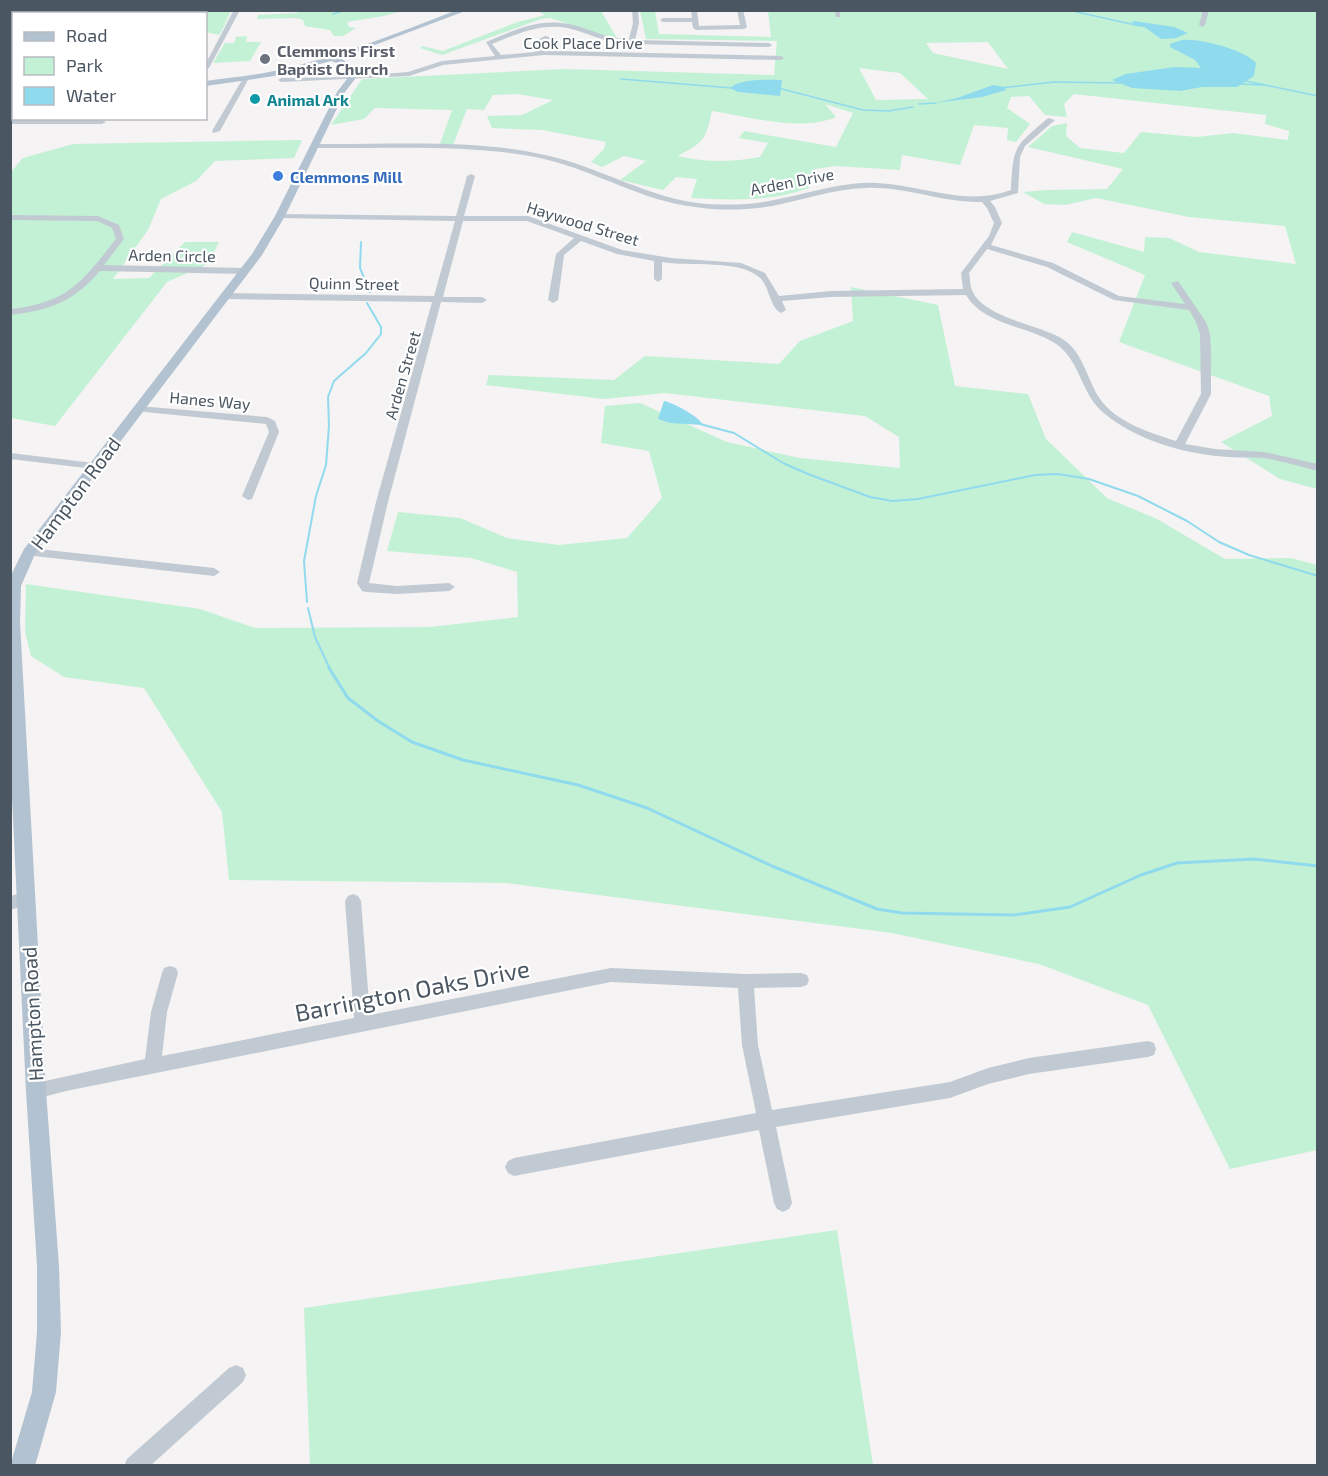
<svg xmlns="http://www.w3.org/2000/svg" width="1328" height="1476" viewBox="0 0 1328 1476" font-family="'Exo 2',sans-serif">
  <rect width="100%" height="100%" fill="#f5f3f3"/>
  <path fill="#c3f1d5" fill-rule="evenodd" d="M 135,10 L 231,11 L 222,27 L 233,11 L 219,35 L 206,32 L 206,14 L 120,13 Z
    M 300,10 L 402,10 L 402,11 L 384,16 L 347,22 L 349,27 L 356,28 L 343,36 L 334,36 L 330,30 L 305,26 L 303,20 L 296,18 L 257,19 L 258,15 L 297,13 Z
    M 538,11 L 601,11 L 617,38 L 613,39 L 550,18 L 541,19 L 442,55 L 420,48 L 422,46 L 443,51 L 518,22 L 545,15 Z
    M 640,11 L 655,11 L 659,34 L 771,37 L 768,11 L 1317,11 L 1317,489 L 1280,479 L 1221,442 L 1272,416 L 1269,396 L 1119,342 L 1145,275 L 1067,242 L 1072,232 L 1144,252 L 1145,237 L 1169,238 L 1199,252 L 1296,264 L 1285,226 L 1189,217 L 1096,198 L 1065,205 L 1044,204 L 1023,192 L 1047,190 L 1107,189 L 1123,169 L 1028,147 L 1052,126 L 1067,123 L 1066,136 L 1080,148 L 1124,153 L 1141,132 L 1197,137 L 1233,133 L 1288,140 L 1289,131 L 1265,124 L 1266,115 L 1074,94 L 1064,104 L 1067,117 L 1045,115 L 1029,96 L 1011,97 L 1007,108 L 1030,124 L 1016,142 L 1007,140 L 1008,128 L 974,125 L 960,165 L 902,155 L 900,170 L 836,166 L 815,169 L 809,188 C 770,202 732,200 691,198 L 697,179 L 676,177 L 663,190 L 620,180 L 646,161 L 624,156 L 602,167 L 591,162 L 604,149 L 606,142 L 542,130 L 492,128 L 487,116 L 522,115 L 553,100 L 517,94 L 493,95 L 484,110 L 467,109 L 453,145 L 440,144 L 452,110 L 375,108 L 364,119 L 331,125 L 362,79 L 565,69 L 774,75 L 777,41 L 646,39 ZM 988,42 L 1008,69 L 933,53 L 926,43 ZM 859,68 L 900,73 L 928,99 L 876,100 ZM 825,104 L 853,113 L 836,147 L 744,131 L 739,138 L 768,143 L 760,157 C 732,162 706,163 678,156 C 704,141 705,142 712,111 C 749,117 802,132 836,117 Z
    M 247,36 L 246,42 L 261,42 L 250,61 L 213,63 L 225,43 L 234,43 L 236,37 Z
    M 302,140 L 294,158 L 215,161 L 196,181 L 161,199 L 148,230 L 113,279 L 149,278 L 185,242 L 219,242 L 208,264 L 167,282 L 55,426 L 11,418 L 10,173 L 23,158 L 73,144 Z
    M 851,287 L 938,305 L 955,386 L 1028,394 L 1046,439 L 1107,498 L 1157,519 L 1225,559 L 1291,558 L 1317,565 L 1317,1150 L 1230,1169 L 1148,1005 L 1039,964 L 892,933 L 506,883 L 229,880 L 222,812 L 144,688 L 64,677 L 31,656 L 25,632 L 26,584 L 200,609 L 255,628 L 430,627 L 518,617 L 517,572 L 471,558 L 387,551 L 398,512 L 460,518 L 507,538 L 559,545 L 627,538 L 662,498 L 649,451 L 601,443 L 605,406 L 640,403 L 727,442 L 800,458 L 900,468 L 899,437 L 865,416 L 665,393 L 604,399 L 486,385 L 489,375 L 614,380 L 645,356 L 779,364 L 800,341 L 853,321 Z
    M 837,1230 L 873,1465 L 310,1465 L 304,1308 Z"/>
  <path fill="#90daee" d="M 1134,21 L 1174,27 L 1188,33 L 1176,38 L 1161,39 L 1146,28 L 1131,23 Z
    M 1182,40 C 1200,38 1245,50 1256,63 L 1254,76 L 1237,87 L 1202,87 L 1180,91 L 1132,88 L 1112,80 L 1126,74 L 1174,67 L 1201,68 L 1195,60 L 1170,47 L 1170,44 Z
    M 782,80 L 780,96 L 738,92 L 730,88 C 742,78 767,80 782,80 Z
    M 993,85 L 1005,87 L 1006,90 L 982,97 L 935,103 L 957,98 Z
    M 664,401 C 672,402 700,417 703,425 L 670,423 L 658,419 Z"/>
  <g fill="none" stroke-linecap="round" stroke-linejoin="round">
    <path stroke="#90daee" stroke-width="1.5" d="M 1068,10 L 1140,26
      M 333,14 L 346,10
      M 621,79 L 732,88
      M 1246,81 L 1318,96
      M 1240,84 L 1263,85
      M 778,88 L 863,110 L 888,111 L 913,107
      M 1001,88 L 1054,82 L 1120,83
      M 919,104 L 936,103"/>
    <path stroke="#90daee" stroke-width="2" d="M 361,242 L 360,268 L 370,292
      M 700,424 L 734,433 L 783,463 L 808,474 L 870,497 L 892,501 L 918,499 L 1035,475 L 1058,474 L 1089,479 L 1138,496 L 1187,521 L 1219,542 L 1249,555 L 1318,576
      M 307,602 L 304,561 L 316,496 L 326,465 L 329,426 L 328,397 L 334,381 L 366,353 L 381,334 L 381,327 L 367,303
      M 308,608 L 315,637 L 330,669"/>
    <path stroke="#90daee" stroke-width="3" d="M 329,668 L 348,698 L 378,721 L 412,742 L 463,760 L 578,785 L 647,808 L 772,866 L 877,909 L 902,913 L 1015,915 L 1070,907 L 1141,875 L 1177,863 L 1254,859 L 1318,866"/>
    <path fill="#c1cad2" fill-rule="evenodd" d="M 29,10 L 36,10 L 34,14 L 27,14 Z
      M 234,10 L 240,10 L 209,68 L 206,70 L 206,63 Z
      M 632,10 L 638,10 L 639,23 L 635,40 L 769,43 L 772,45 L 769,47 L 634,44 L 630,49 L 627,47 L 628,43 C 601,43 582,29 560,27 C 535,25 515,35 492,44 L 501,55 L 535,52 L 537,40 L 545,36 L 557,39 L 557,51 L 781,56 L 784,58 L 781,60 L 544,55 L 443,65 L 409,76 L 281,82 L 278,80 L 281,78 L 348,77 L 408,72 L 442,61 L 495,56 L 486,42 C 510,32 534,20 561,23 C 585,25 603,39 629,39 L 633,23 ZM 546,40 L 552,41 L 551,51 L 542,51 L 543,41 Z
      M 691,10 L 697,10 L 699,26 L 740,25 L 737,10 L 743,10 L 747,27 L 744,29 L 696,30 L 693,28 L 692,22 L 663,22 L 660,20 L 663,18 L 692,18 Z
      M 834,10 L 840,10 L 840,17 L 836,17 Z
      M 1203,10 L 1209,10 L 1205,25 L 1202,27 L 1199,25 Z
      M 14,31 L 14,37 L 10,39 L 10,33 Z
      M 245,78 L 248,80 L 220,131 L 213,133 L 212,131 L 242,80 Z
      M 1048,118 L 1055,120 L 1025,146 L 1020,157 L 1018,193 L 990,201 L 995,207 L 1002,223 L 991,245 L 1053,263 L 1119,296 L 1185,304 L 1171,283 L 1178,281 L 1206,322 L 1210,334 L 1211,350 L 1211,394 L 1185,444 L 1215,449 L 1264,452 L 1318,464 L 1318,471 C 1300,467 1282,461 1264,458 C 1252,457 1240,458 1228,457 C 1185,454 1138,441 1105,414 C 1080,395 1081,358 1053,342 C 1026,326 983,324 966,295 L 831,297 L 782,301 L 786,310 L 781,313 C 769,307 770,286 759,277 C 738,259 689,267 662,262 L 662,279 L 658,282 L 654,279 L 654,261 L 617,254 L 581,241 L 564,255 L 558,300 L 553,303 L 548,300 L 556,254 L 574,238 L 527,221 L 463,221 L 443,297 L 482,297 L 487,300 L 482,303 L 441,302 L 388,502 L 369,583 L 397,586 L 449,583 L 455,587 L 449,591 L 397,594 L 366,592 L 362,591 L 357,583 L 376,502 L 432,302 L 226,299 L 221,296 L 226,293 L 434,296 L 455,221 L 280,218 L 276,216 L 280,214 L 456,216 L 467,176 L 471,174 L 475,176 L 464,216 L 528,216 L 622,250 L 671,258 L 741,263 L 765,273 L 779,296 L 831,291 L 963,289 L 961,273 L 989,236 L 994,223 L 987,208 L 982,202 C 942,203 905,186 865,188 C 833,189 803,200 772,206 C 747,210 721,211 695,207 C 642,201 596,171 544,159 C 472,143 388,149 314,148 L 310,146 L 314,144 C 389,145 472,138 545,155 C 601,167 649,199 706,204 C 729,205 752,205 774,200 C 808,194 842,181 877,183 C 923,185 965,207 1011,190 C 1013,144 1015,147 1048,118 ZM 987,249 L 1047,267 L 1114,300 L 1189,310 L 1196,322 L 1200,334 L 1201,394 L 1176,441 C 1150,433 1116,422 1100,399 C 1086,378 1084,352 1061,338 C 1037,324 979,317 971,287 C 970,283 970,277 969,273 Z
      M 10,120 L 102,120 L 106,122 L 102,124 L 10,124 Z
      M 10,215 L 98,216 L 119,225 L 124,239 L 104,265 L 245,268 L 249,271 L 245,274 L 100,271 C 73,302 51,310 10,315 L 10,309 C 68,303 82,282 116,239 L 112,228 L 97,221 L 10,220 Z
      M 139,406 L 267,417 L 275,421 L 279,432 L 252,499 L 248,500 L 242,496 L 269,432 L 266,424 L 135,411 L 135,407 Z
      M 10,453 L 94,463 L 99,466 L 94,469 L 10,459 Z
      M 29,548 L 214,568 L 220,572 L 214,576 L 25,555 L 23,552 Z
      M 26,892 L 31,894 L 34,899 L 31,904 L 10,910 L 10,896 Z
      M 353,894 L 358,896 L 361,901 L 370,1015 L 611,968 L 745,974 L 801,973 L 807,975 L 809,980 L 807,985 L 801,987 L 754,988 L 758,1045 L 772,1110 L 950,1082 L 988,1068 L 1029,1058 L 1148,1041 L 1154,1043 L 1156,1049 L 1154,1055 L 1148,1057 L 1029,1074 L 988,1084 L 950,1098 L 776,1127 L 792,1203 L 789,1209 L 783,1212 L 777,1209 L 774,1203 L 759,1130 L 514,1176 L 508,1173 L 505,1167 L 508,1161 L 514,1158 L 756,1113 L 742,1045 L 738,988 L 611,982 L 66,1091 L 36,1099 L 30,1097 L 28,1091 L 30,1085 L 36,1083 L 145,1059 L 151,1012 L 162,973 L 164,968 L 170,966 L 176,968 L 178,973 L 167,1012 L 162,1056 L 354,1018 L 345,901 L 348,896 Z
      M 236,1365 L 243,1368 L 246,1375 L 243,1382 L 150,1466 L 124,1466 L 127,1459 L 229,1368 Z"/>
    <path fill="#b3c2d1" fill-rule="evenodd" d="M 457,10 L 468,10 L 340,58 L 351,65 L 355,79 L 345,92 L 285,216 L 262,255 L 35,554 L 21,586 L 20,622 L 46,1091 L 59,1266 L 61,1332 L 56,1392 L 35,1466 L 10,1466 L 32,1392 L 37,1332 L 37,1266 L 26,1091 L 10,756 L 10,577 L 24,549 L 252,254 L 275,216 L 337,92 L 347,79 C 344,68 342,64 331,61 L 274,76 L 206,86 L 206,81 C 228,78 251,76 274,71 C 337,58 397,33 457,10 Z
      M 10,88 L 14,88 L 14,94 L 10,94 Z"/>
  </g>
  <circle fill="#6b7280" stroke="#fff" stroke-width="2" cx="265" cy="59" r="6"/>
  <circle fill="#0f9aa8" stroke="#fff" stroke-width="2" cx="255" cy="99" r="6"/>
  <circle fill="#3f7fe0" stroke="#fff" stroke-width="2" cx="278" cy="176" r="6"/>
  <g text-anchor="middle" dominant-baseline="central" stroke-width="4.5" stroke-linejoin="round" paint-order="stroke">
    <g font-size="16" fill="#4a5661" stroke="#fff">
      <text x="583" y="42">Cook Place Drive</text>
      <text transform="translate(792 181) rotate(-11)">Arden Drive</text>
      <text transform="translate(583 223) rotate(17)">Haywood Street</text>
      <text transform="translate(172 255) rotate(1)">Arden Circle</text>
      <text transform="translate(354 283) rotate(1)">Quinn Street</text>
      <text transform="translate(402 375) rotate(-74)">Arden Street</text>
      <text transform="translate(210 400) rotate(5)">Hanes Way</text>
    </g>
    <g font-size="16" font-weight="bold" fill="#5b616d" stroke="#fff" text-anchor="start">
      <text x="277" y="50">Clemmons First<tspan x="277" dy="18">Baptist Church</tspan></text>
    </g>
    <g font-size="16" font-weight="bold" fill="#0d838f" stroke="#fff" text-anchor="start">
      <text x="267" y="99">Animal Ark</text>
    </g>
    <g font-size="16" font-weight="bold" fill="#366cbe" stroke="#fff" text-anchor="start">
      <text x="290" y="176">Clemmons Mill</text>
    </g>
    <g font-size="20" fill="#4a5661" stroke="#fff">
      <text transform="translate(75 493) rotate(-53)">Hampton Road</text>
      <text transform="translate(32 1014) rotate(-93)">Hampton Road</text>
    </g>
    <g font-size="24" fill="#4a5661" stroke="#fff">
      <text transform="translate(412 990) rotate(-11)">Barrington Oaks Drive</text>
    </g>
  </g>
  <rect width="1328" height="1476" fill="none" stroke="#4a5661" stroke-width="24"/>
  <rect x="12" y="12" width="195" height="108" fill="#ffffff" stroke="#b7bbc0" stroke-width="1.5"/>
  <rect x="24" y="32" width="30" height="9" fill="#b3c2d1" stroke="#b7bbc0" stroke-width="1.5"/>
  <text x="66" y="42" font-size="18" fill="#4a5661">Road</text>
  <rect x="24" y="57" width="30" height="18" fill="#c3f1d5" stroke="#b7bbc0" stroke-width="1.5"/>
  <text x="66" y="72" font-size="18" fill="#4a5661">Park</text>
  <rect x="24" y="87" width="30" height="18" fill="#90daee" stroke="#b7bbc0" stroke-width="1.5"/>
  <text x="66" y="102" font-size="18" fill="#4a5661">Water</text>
</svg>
